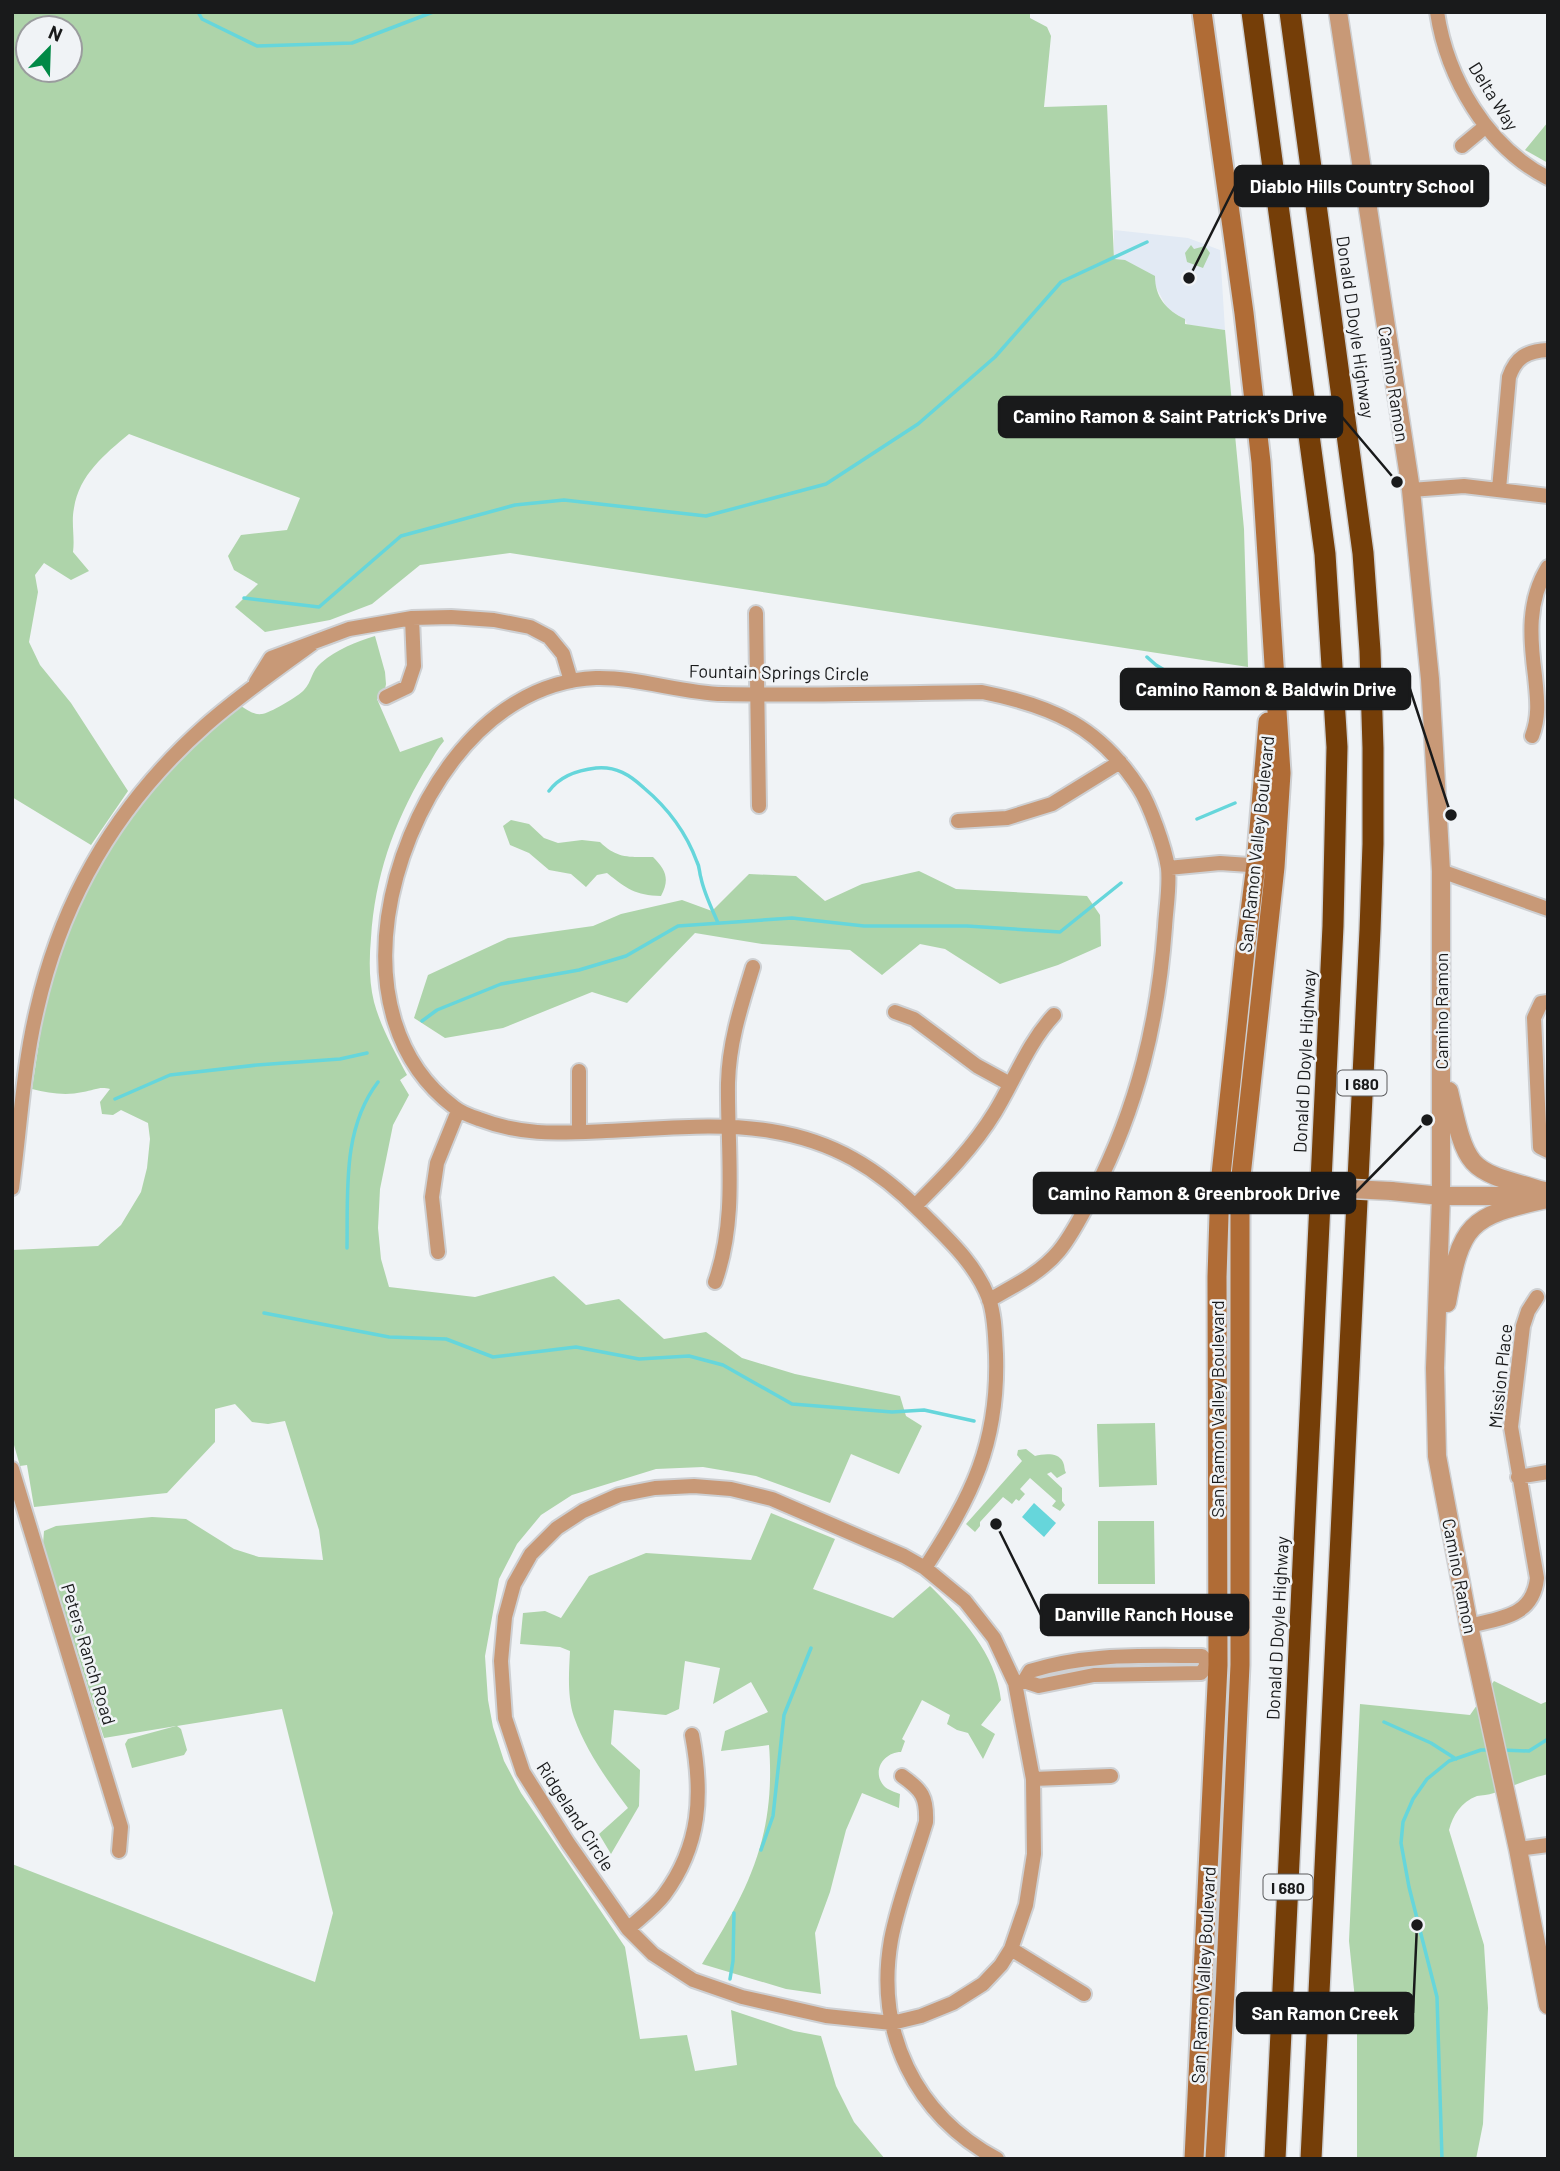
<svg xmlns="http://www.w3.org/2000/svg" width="1560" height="2171" viewBox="0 0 1560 2171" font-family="Barlow,sans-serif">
  <rect width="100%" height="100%" fill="#f0f3f6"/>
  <path fill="#e2eaf4" d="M 1114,230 L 1188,238 L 1220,250 L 1225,330 L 1188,325 L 1184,319 L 1167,308 L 1155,285 L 1114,260 Z"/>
  <path fill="#aed4aa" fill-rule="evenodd" d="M 12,12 L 1030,12 L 1030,18 L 1047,27 L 1051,36 L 1044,107 L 1107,105 L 1114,259 L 1125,260 L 1155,276 C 1155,297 1166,310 1185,319 L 1185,324 L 1225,330 L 1244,529 L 1248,667 L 510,553 L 420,565 L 372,604 L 330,620 L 265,632 L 235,607 L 258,584 L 234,570 L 228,556 L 241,535 L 287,530 L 300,498 L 129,434 C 105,454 79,475 74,508 C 71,522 75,538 73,552 L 89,571 L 71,580 L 44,563 L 35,575 L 38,592 L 29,642 L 40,665 L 71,703 L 128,791 L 91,845 L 12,797 ZM 28,28 L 70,28 L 70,70 L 28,70 Z
    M 1548,122 L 1548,163 L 1525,150 Z
    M 1191,245 L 1194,249 L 1205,246 L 1210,253 L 1203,268 L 1187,262 L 1185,253 Z
    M 375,636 L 385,672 L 386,684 L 384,695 L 377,699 L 400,752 L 442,737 L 444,741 C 436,750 431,762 424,772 C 393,825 375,877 371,938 C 369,960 369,981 374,1002 C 381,1028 395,1052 407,1075 L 400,1080 L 409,1095 L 393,1125 L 380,1189 L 378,1228 L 381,1259 L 389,1287 L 475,1297 L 554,1276 L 586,1305 L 619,1299 L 664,1339 L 706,1332 L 742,1358 L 795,1374 L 900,1396 L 906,1416 L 922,1426 L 899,1474 L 851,1454 L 830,1503 L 756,1476 L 703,1467 L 656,1469 L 572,1495 L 541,1515 L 517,1544 L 499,1579 L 485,1656 L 488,1700 L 493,1727 L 504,1761 L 521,1793 L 625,1947 L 640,2039 L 687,2035 L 695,2071 L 737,2065 L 731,2010 L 794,2031 L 821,2036 L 836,2086 L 854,2122 L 885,2159 L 12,2159 L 12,1864 L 315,1982 L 333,1913 L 282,1709 L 177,1726 L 181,1729 L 187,1750 L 184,1755 L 132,1768 L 125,1744 L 128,1739 L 176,1726 L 104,1738 L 43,1544 L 44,1531 L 56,1526 L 152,1517 L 186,1519 L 234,1549 L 259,1557 L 323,1560 L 319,1530 L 285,1421 L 268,1424 L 252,1422 L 235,1404 L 215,1409 L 215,1442 L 167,1493 L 34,1507 L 27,1465 L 20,1466 L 12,1438 L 12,1250 L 98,1246 L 121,1225 L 141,1192 L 147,1168 L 150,1139 L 148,1123 L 121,1110 L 113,1115 L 102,1114 L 100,1102 L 110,1089 C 100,1086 94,1090 83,1092 C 65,1096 49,1093 32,1089 L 43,1015 L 60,949 L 75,907 L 124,823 L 165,773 L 197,740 L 241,706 C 247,710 254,715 262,714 C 268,714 299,696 304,690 C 312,682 311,671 321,663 C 337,649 356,642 375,636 Z
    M 511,820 L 529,824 L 544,838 L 558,843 L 582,840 L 600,842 C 617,859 630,857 653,857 C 666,870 670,879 661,896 C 635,895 627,889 607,873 L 597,875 L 586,887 L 571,874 L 549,870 L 529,853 L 510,845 L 503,826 Z
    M 919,871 L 956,889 L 1087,896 L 1100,915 L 1101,946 L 1058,965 L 1000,984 L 945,949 L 920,944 L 882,975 L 850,950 L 762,944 L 695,933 L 627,1003 L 592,992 L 503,1028 L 445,1038 L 414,1018 L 428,975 L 508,938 L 593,926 L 621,914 L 682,900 L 712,911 L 749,874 L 796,876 L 825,901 L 862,884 Z
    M 1155,1423 L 1157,1485 L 1099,1487 L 1097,1424 Z
    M 1026,1449 L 1035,1456 C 1044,1454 1058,1452 1063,1462 C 1065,1466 1064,1470 1066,1473 L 1057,1478 L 1051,1472 L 1047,1474 L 1062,1488 L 1062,1501 L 1065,1505 L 1060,1511 L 1052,1506 L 1056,1501 L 1030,1478 L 1020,1489 L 1025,1494 L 1019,1501 L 1016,1499 L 1012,1504 L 1003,1497 L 980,1522 L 980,1526 L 975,1532 L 966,1524 L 1022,1461 L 1017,1455 L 1018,1450 Z
    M 771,1513 L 835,1539 L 813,1589 L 893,1618 L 930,1586 C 961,1617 996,1653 1001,1700 L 981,1725 L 995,1734 L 983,1759 L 968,1733 L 957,1730 L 947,1724 L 950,1715 L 922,1700 L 902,1739 L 905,1741 L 901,1752 C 884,1752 871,1771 884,1786 C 888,1790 895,1792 900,1794 L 899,1808 L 862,1793 L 846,1830 L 830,1892 L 815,1933 L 821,1994 L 786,1989 L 702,1964 C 749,1889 776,1836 769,1745 L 721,1751 L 725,1731 L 768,1712 L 751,1682 L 713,1704 L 720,1668 L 685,1661 L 679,1709 L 666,1715 L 614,1710 L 611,1744 L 640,1770 L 639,1806 L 611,1854 L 599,1834 L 628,1808 C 607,1780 586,1751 574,1717 C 567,1696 569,1672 570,1651 L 560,1647 L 520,1644 L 523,1613 L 545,1611 L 561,1618 L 589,1576 L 646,1553 L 751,1560 Z
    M 1098,1521 L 1154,1521 L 1155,1584 L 1098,1584 Z
    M 1494,1681 L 1541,1704 L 1548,1701 L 1548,1774 C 1528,1779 1512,1786 1494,1793 C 1488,1795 1482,1795 1477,1796 C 1461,1802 1453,1815 1449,1830 L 1484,1945 L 1488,2008 L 1483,2124 L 1476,2159 L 1357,2159 L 1357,2019 L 1349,1941 L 1360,1704 L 1470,1715 Z"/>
  <path fill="#66d6db" d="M 1034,1503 L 1056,1523 L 1044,1537 L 1022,1517 Z"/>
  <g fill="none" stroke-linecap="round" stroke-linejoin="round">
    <path stroke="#66d6db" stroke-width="3.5" d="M 198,12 L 202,19 L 257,46 L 352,43 L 433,12
      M 244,598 L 319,607 L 401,536 L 515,505 L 564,500 L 706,516 L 826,484 L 918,424 L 995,357 L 1061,282 L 1147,242
      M 1147,657 L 1156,665 L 1207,696 L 1215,699 L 1247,699
      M 549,791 C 560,776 578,770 596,768 C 616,766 630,775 644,788 C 669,809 686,832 697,862 C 700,867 699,872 701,878 C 704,893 712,909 718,923
      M 1197,819 L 1235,803
      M 422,1021 L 437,1010 L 501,984 L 579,970 L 626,956 L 678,926 L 792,918 L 864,926 L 967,926 L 1060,932 L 1121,883
      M 115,1099 L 170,1075 L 257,1065 L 340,1059 L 367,1053
      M 347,1248 C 348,1192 342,1129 378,1082
      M 264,1313 L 389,1337 L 446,1339 L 493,1357 L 576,1347 L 639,1359 L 689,1356 L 723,1365 L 792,1404 L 892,1412 L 924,1410 L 974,1421
      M 1384,1722 L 1431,1743 L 1456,1759
      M 1502,1750 L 1529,1751 L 1548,1739
      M 761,1850 L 773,1816 L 784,1715 L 811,1648
      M 730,1979 L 733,1961 L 734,1913
      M 1442,2159 L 1437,1997 L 1409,1887 L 1401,1843 L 1403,1822 L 1413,1799 L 1427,1779 L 1449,1761 L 1481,1750 L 1491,1750"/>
    <defs>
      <path id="minor" d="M 1437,12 C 1447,78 1487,147 1548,178
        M 1462,146 L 1486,126
        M 1499,489 L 1509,377 C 1516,357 1527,351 1548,350
        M 1411,490 L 1464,486 L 1548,496
        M 756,613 L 759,806
        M 256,682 L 271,658 L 349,629 L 412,618 L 451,617 L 494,620 L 530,627 L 549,637 L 563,654 L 571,681
        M 386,697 L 407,687 L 414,666 L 412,618
        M 1532,736 C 1540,715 1537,697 1535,676 C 1530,638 1527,601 1548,567
        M 958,821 L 1007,818 L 1052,804 L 1120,762
        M 1168,868 L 1220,863 L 1264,866
        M 1441,871 L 1548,909
        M 1548,1002 L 1541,1003 L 1534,1018 L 1540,1147 L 1548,1151
        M 895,1012 L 914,1019 L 977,1066 L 1010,1084
        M 579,1132 L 579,1071
        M 12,1188 C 20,1129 23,1067 37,1009 C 63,895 119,802 206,725 C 239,696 276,670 312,644
        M 915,1206 C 945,1176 973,1148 995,1112 C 1015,1079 1028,1043 1054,1015
        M 438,1252 L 432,1197 L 437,1163 L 458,1111
        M 715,1282 C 738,1217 727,1150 728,1083 C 729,1042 741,1006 753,967
        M 12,1469 L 121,1827 L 119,1851
        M 1518,1477 L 1548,1472
        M 694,1486 L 731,1489 L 772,1499 L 904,1556 L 925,1568 L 965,1601 L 994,1638 L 1015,1683 L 1033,1779 L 1034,1854 L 1026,1905 L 1011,1949 L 1001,1965 L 983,1984 L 953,2003 L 921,2016 L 892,2023 L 826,2016 L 742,1997 L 693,1980 L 653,1954 L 628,1929 L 568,1843 L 523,1772 L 505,1718 L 501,1661 L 505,1617 L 514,1584 L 531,1554 L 557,1528 L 583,1511 L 619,1495 L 655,1488 Z
        M 925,1568 C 972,1496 999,1443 996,1354 C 995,1337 995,1316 989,1299 C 976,1264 947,1238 922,1213 C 878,1168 833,1141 771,1131 C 717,1122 660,1129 606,1131 C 559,1133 523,1136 479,1119 C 470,1116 461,1113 454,1107 C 394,1062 378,988 388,917 C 403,812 478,683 596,678 C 638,677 681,693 723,694 C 809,696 896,693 982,692 C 1052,706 1099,726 1139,788 C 1150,805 1165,848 1168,868 C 1170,887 1166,908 1165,927 C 1158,1022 1138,1106 1094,1192 C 1084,1211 1073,1234 1059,1251 C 1041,1273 1014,1286 989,1300
        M 1469,1626 C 1500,1618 1533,1617 1537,1578 L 1511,1427 L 1523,1326 L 1528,1311 L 1537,1297
        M 1024,1681 L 1030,1671 C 1087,1653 1143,1656 1202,1656 L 1208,1664
        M 1015,1683 L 1024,1681 L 1039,1686 L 1094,1675 L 1201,1673 L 1208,1664
        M 902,1776 C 922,1790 927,1797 926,1822 C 915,1859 898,1902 891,1940 C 875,2032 915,2115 997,2159
        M 1033,1779 L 1111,1776
        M 1518,1849 L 1548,1845
        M 628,1929 C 640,1918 654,1908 664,1895 C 701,1845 703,1794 692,1735
        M 1011,1949 L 1084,1994"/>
      <path id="tertiary" d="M 1338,12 L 1411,490 L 1430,679 L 1441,871 L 1441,1196 L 1435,1368 L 1437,1456 L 1469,1626 L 1518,1849 L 1548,2005
        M 1449,1091 C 1468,1174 1467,1169 1548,1192
        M 1227,1185 L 1271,1185
        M 1391,1191 L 1441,1196 L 1530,1196
        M 1447,1303 C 1461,1224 1468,1216 1548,1199"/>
      <path id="secondary" d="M 1202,12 L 1244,313 L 1261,462 L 1281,773 L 1275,867 L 1240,1185 L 1240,1665 L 1225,1991 L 1215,2159
        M 1194,2159 L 1218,1665 L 1217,1277 L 1220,1184 L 1245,951 L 1256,865 L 1268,722"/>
      <path id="motorway" d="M 1252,12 L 1325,554 L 1337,747 L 1333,926 L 1275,2159
        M 1290,12 L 1363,553 L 1370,651 L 1373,748 L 1373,844 L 1370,930 L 1311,2159"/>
    </defs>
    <use href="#minor" stroke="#ced0d3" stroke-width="18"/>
    <use href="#tertiary" stroke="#ced0d3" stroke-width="21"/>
    <use href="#secondary" stroke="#ced0d3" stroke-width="23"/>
    <use href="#motorway" stroke="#ced0d3" stroke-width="24"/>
    <use href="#minor" stroke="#c89977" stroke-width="14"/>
    <use href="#tertiary" stroke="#c89977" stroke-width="18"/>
    <use href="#secondary" stroke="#b06c36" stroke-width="19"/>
    <use href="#motorway" stroke="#753e08" stroke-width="21"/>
    <defs>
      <path id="tertiary-bridge" d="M 1271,1185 L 1391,1191"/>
    </defs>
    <use href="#tertiary-bridge" stroke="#ced0d3" stroke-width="21" stroke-linecap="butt"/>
    <use href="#tertiary-bridge" stroke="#c89977" stroke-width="18"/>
  </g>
  <g text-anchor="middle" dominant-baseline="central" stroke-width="5" stroke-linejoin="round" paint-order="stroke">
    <g fill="#f0f3f6" stroke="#5a5b5d" stroke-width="2">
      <rect x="1337.5" y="1070.5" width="49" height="25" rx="5"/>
      <rect x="1263.5" y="1874.5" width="49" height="25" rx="5"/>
    </g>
    <g font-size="16" font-weight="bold" fill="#191a1b">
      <text x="1362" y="1083">I 680</text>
      <text x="1288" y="1887">I 680</text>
    </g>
    <g font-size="18" fill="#191a1b" stroke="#f0f3f6">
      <text transform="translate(1494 96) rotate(58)">Delta Way</text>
      <text transform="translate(1356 327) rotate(82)">Donald D Doyle Highway</text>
      <text transform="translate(1394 384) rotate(81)">Camino Ramon</text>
      <text transform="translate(779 672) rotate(1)">Fountain Springs Circle</text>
      <text transform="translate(1256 844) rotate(-84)">San Ramon Valley Boulevard</text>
      <text transform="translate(1441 1011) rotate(-90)">Camino Ramon</text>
      <text transform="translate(1304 1061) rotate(-87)">Donald D Doyle Highway</text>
      <text transform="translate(1500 1376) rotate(-84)">Mission Place</text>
      <text transform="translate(1217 1409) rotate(-90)">San Ramon Valley Boulevard</text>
      <text transform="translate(1460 1576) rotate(79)">Camino Ramon</text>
      <text transform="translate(1277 1628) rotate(-87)">Donald D Doyle Highway</text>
      <text transform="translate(89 1654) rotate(73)">Peters Ranch Road</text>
      <text transform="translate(576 1816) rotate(57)">Ridgeland Circle</text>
      <text transform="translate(1203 1975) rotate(-87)">San Ramon Valley Boulevard</text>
    </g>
  </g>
  <path fill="none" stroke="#191a1b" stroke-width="2.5" d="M1189 278L1235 186M1397 482L1342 417M1451 815L1410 689M1427 1120L1355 1193M996 1524L1041 1615M1417 1925L1413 2013"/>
  <g fill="#191a1b" stroke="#f0f3f6" stroke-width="2.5">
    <circle cx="1189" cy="278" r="7"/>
    <circle cx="1397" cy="482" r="7"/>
    <circle cx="1451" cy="815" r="7"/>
    <circle cx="1427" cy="1120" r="7"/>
    <circle cx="996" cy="1524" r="7"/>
    <circle cx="1417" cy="1925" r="7"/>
  </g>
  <g fill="#191a1b" stroke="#191a1b" stroke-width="2.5">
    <rect x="1235" y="166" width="253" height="40" rx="7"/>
    <rect x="999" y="397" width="343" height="40" rx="7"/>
    <rect x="1121" y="669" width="289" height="40" rx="7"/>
    <rect x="1034" y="1173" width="321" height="40" rx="7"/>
    <rect x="1041" y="1595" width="207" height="40" rx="7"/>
    <rect x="1237" y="1993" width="176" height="40" rx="7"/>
  </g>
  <g font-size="19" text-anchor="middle" font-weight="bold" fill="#fff">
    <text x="1362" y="193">Diablo Hills Country School</text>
    <text x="1170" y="423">Camino Ramon &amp; Saint Patrick's Drive</text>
    <text x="1266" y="696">Camino Ramon &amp; Baldwin Drive</text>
    <text x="1194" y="1200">Camino Ramon &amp; Greenbrook Drive</text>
    <text x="1144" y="1621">Danville Ranch House</text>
    <text x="1325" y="2020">San Ramon Creek</text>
  </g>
  <rect width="1560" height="2171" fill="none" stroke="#191a1b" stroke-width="28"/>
  <g transform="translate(49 49) rotate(23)"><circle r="33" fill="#f0f3f6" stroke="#9a9c9e" stroke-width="2"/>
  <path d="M0-5L12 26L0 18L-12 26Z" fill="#018946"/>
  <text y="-10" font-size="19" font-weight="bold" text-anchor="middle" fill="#191a1b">N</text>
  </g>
</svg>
